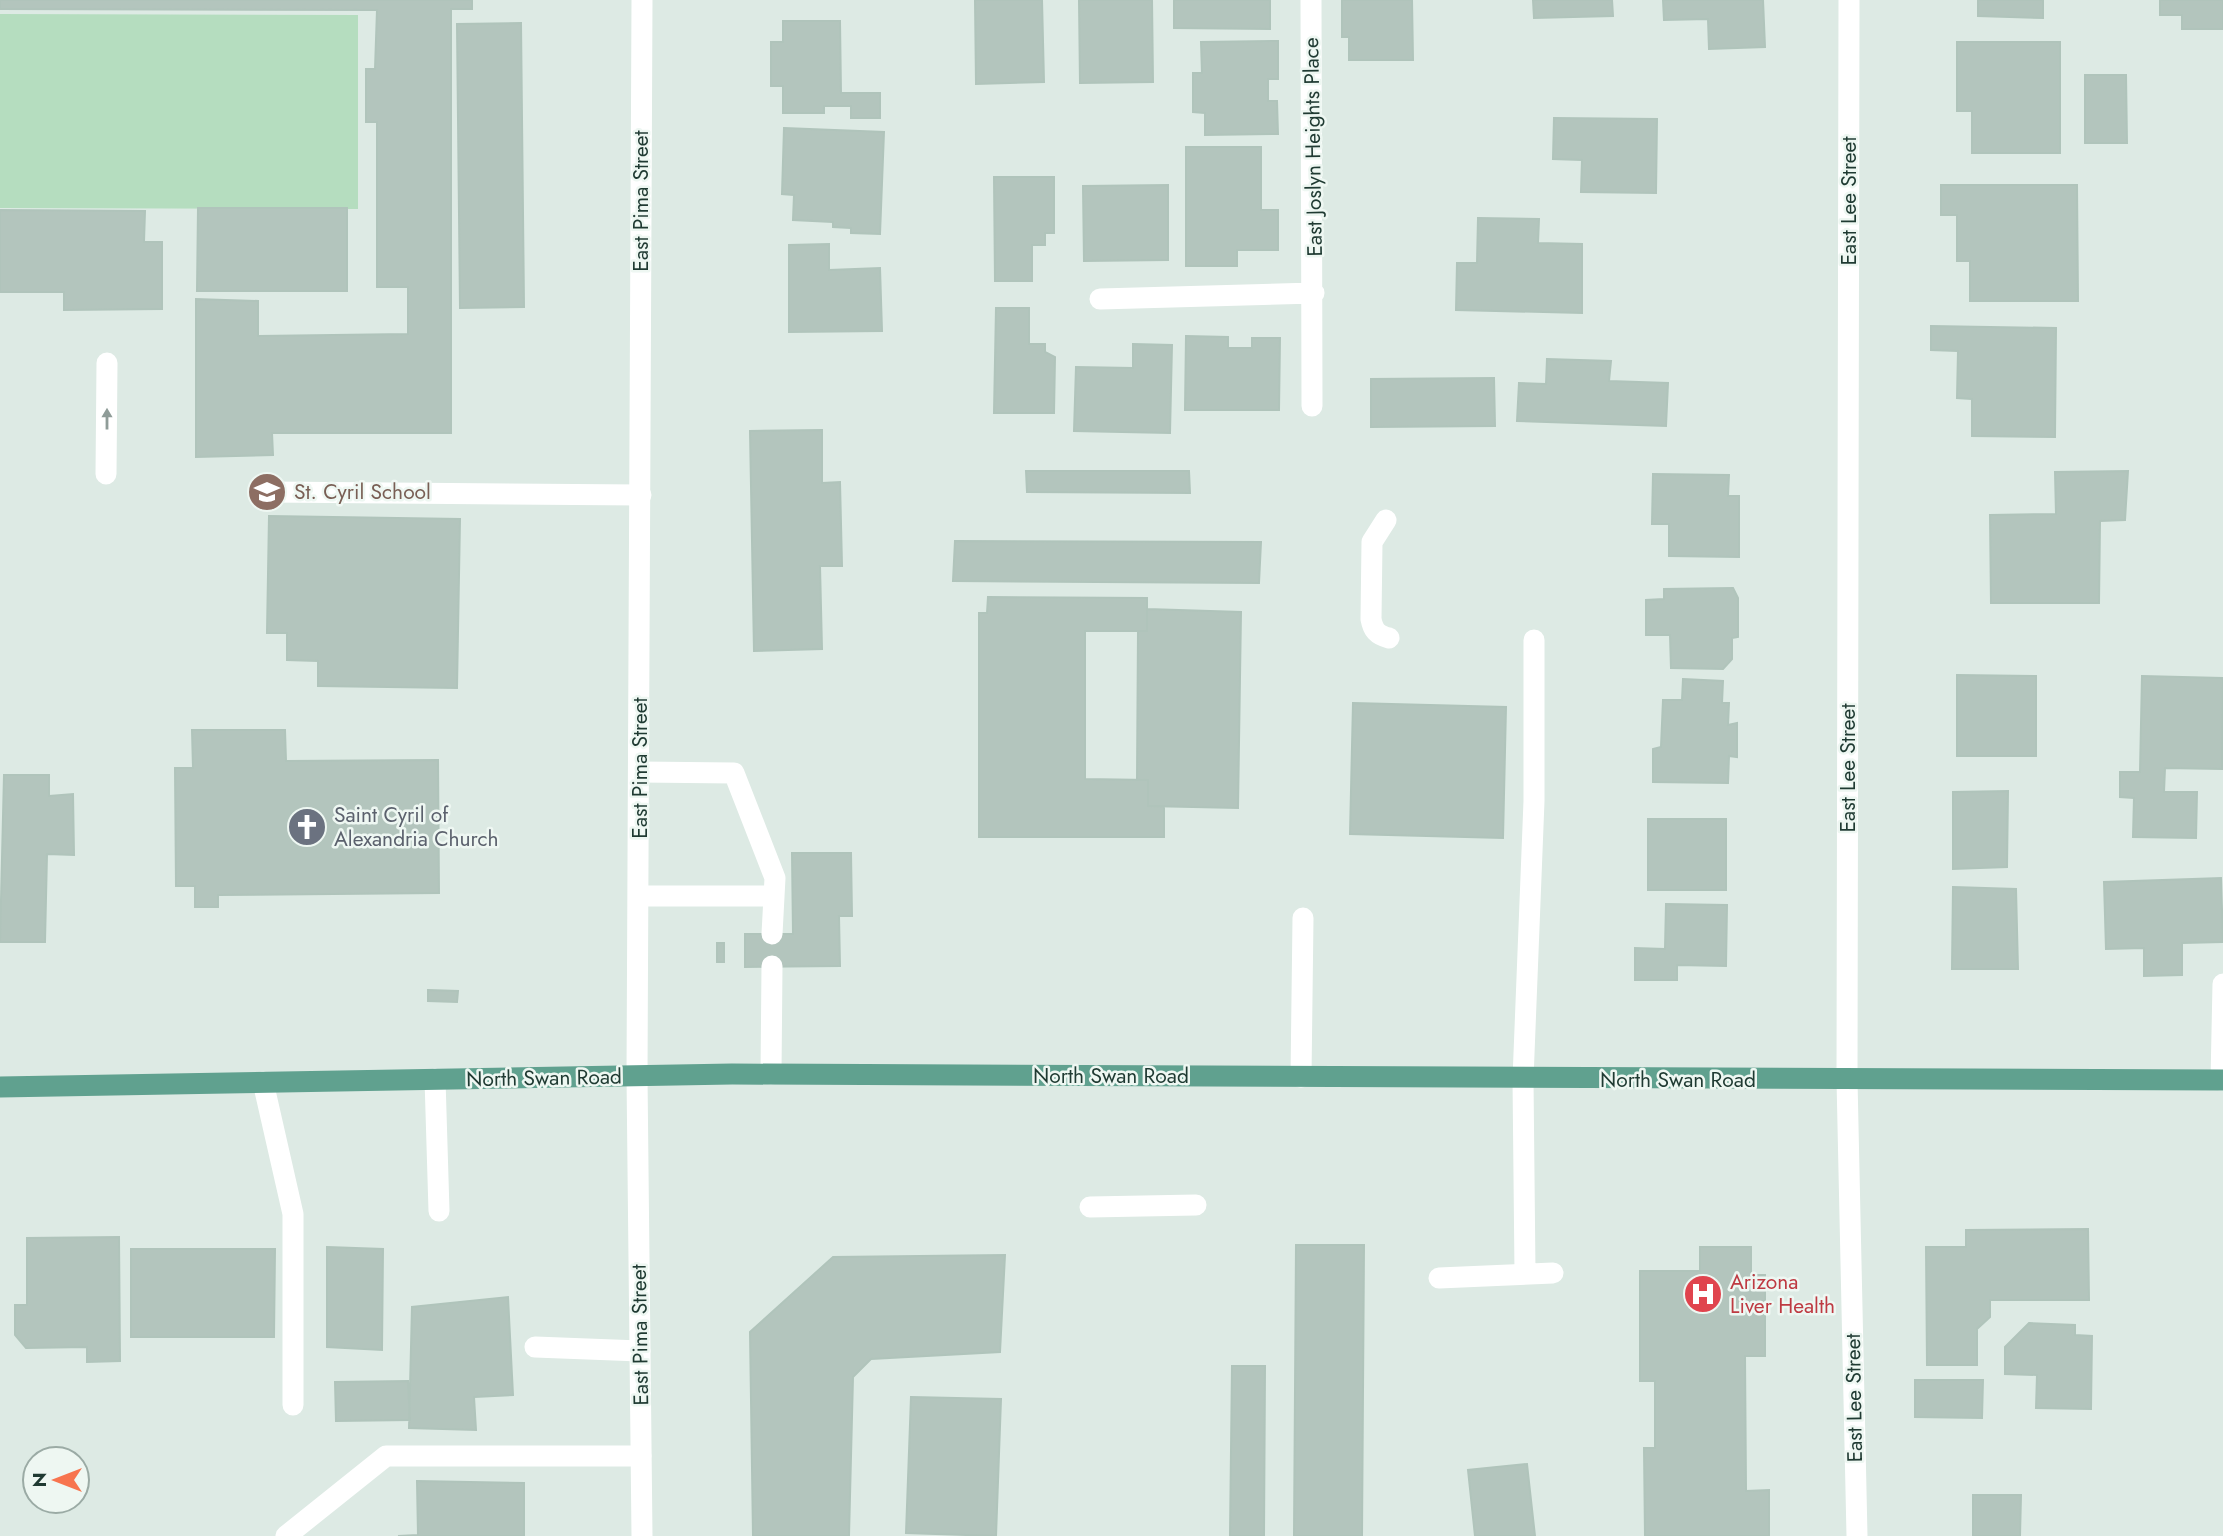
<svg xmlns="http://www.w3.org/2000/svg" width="2223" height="1536" viewBox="0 0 2223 1536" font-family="Jost,sans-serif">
  <rect width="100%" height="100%" fill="#ddeae4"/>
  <path fill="#b5ddbf" d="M 0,14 L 358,15 L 358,209 L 0,208 Z"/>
  <path fill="#b3c5bd" stroke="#b0c4bb" stroke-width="2" d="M 0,0 L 472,0 L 472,9 L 451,9 L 451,433 L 272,433 L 273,455 L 196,457 L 196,299 L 258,301 L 258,336 L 408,334 L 408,287 L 377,287 L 377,122 L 366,122 L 366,69 L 375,69 L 377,10 L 0,9 Z
    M 975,0 L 1042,0 L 1044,82 L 976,84 Z
    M 1079,0 L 1152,0 L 1153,82 L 1080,83 Z
    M 1174,0 L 1270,0 L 1270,29 L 1174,28 Z
    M 1342,0 L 1412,0 L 1413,60 L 1349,60 L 1349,37 L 1342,37 Z
    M 1533,0 L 1612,0 L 1613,16 L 1534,18 Z
    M 1663,0 L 1763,0 L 1765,47 L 1709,49 L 1708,19 L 1664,20 Z
    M 1978,0 L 2043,0 L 2043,18 L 1978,16 Z
    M 2160,0 L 2223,0 L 2223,29 L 2182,29 L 2182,15 L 2160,15 Z
    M 783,21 L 840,21 L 841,93 L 880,93 L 880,118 L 851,118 L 851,106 L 824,106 L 824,113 L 783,113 L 783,86 L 771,86 L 771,42 L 783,42 Z
    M 521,23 L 524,307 L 460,308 L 457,24 Z
    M 1278,41 L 1278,79 L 1268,79 L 1268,101 L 1277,101 L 1278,134 L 1205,135 L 1205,113 L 1193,112 L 1193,73 L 1202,73 L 1201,42 Z
    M 1957,42 L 2060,42 L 2060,153 L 1972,153 L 1972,111 L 1957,111 Z
    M 2085,75 L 2126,75 L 2127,143 L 2085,143 Z
    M 1554,118 L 1657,119 L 1656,193 L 1581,192 L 1582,160 L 1553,159 Z
    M 784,128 L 884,132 L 880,234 L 851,233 L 851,228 L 833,227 L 833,222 L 793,220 L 794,195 L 782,194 Z
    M 1186,147 L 1261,147 L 1261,210 L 1278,210 L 1278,250 L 1237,250 L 1237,266 L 1186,266 Z
    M 994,177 L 1054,177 L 1054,233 L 1045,233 L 1045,245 L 1032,245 L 1032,281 L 995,281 Z
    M 1168,185 L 1168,260 L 1084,261 L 1083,186 Z
    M 1941,185 L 2077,185 L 2078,301 L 1970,301 L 1970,261 L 1957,261 L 1957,215 L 1941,215 Z
    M 198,208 L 347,208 L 347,291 L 197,291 Z
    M 0,210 L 145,211 L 144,242 L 162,242 L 162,309 L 64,310 L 64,292 L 0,292 Z
    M 1478,218 L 1539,219 L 1538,243 L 1582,244 L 1582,313 L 1456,310 L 1457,263 L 1477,263 Z
    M 829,244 L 829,270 L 880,268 L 882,331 L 789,332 L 789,245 Z
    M 996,308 L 1029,308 L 1029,344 L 1045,344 L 1045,352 L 1055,357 L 1054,413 L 994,413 Z
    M 1931,326 L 2056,328 L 2055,437 L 1972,436 L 1972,399 L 1957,398 L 1958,351 L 1931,350 Z
    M 1186,336 L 1228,337 L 1228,348 L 1252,348 L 1252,338 L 1280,338 L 1279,410 L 1185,410 Z
    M 1133,344 L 1172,345 L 1170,433 L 1074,431 L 1076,367 L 1133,368 Z
    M 1547,359 L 1611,361 L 1609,381 L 1668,383 L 1666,426 L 1517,421 L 1519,383 L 1546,384 Z
    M 1494,378 L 1495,426 L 1371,427 L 1371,379 Z
    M 822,430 L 822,483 L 840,482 L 842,566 L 820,566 L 822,649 L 754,651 L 750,431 Z
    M 1026,471 L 1189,471 L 1190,493 L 1027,492 Z
    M 2128,471 L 2125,520 L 2100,521 L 2099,603 L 1991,603 L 1990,515 L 2056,514 L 2055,472 Z
    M 1653,474 L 1729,475 L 1728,496 L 1739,496 L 1739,557 L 1669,556 L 1669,524 L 1652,524 Z
    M 269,516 L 460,519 L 457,688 L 318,686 L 318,661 L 287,660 L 287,633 L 267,633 Z
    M 955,541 L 1261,542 L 1259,583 L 953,581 Z
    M 1733,588 L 1738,598 L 1738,637 L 1732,638 L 1732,659 L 1723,669 L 1671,668 L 1670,635 L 1646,635 L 1646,600 L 1664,599 L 1664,589 Z
    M 988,597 L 1147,598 L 1147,631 L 1085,631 L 1085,779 L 1148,780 L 1148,806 L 1164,806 L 1164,837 L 979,837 L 979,613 L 987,613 Z
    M 1147,609 L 1241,612 L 1238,808 L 1148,806 L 1148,780 L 1137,780 L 1138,631 L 1147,631 Z
    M 1957,675 L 2036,676 L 2036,756 L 1957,756 Z
    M 2142,676 L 2223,678 L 2222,769 L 2165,768 L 2164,792 L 2197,792 L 2196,838 L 2133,837 L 2134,798 L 2120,797 L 2120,772 L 2140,772 Z
    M 1683,679 L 1723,681 L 1722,703 L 1729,703 L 1728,725 L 1737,723 L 1737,757 L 1729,756 L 1728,783 L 1653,782 L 1653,749 L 1661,747 L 1663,700 L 1682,700 Z
    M 1353,703 L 1506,707 L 1503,838 L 1350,834 Z
    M 192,730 L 285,730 L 286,761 L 438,760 L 439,893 L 218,895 L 218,907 L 195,907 L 195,886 L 176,886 L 175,768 L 193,768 Z
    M 4,775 L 49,775 L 49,796 L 73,794 L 74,855 L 47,854 L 45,942 L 0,942 Z
    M 2008,791 L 2007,867 L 1953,869 L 1953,792 Z
    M 1648,819 L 1726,819 L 1726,890 L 1648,890 Z
    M 792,853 L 851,853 L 852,916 L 839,916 L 840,966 L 745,967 L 745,934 L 793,934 Z
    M 2221,878 L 2223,942 L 2182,943 L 2182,975 L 2144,976 L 2144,948 L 2106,949 L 2104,882 Z
    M 1953,887 L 2016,889 L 2018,969 L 1952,969 Z
    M 1666,904 L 1727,905 L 1726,966 L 1677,965 L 1677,980 L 1635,980 L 1635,948 L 1665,949 Z
    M 717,943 L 724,943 L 724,962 L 717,962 Z
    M 428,990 L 458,991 L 457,1002 L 428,1001 Z
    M 2088,1229 L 2089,1300 L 1990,1300 L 1990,1317 L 1977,1329 L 1977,1365 L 1927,1365 L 1926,1247 L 1966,1247 L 1966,1230 Z
    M 119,1237 L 120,1361 L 87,1362 L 87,1347 L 26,1348 L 15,1335 L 15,1305 L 27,1305 L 27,1238 Z
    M 1296,1245 L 1364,1245 L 1362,1536 L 1294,1536 Z
    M 327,1247 L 383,1249 L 382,1350 L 327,1347 Z
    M 1700,1247 L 1751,1247 L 1751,1275 L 1765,1275 L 1765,1356 L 1745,1356 L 1746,1491 L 1769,1490 L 1769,1536 L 1645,1536 L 1644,1448 L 1655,1448 L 1655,1381 L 1640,1381 L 1640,1271 L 1700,1271 Z
    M 131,1249 L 275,1249 L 274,1337 L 131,1337 Z
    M 1005,1255 L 1000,1352 L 871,1359 L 853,1377 L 849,1536 L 753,1536 L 750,1332 L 833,1257 Z
    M 508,1297 L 513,1395 L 474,1397 L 476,1430 L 409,1428 L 412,1307 Z
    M 2029,1323 L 2075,1325 L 2075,1335 L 2092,1336 L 2091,1409 L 2036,1408 L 2037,1375 L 2005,1374 L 2005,1347 Z
    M 1232,1366 L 1265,1366 L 1264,1536 L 1230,1536 Z
    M 1915,1380 L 1983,1380 L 1982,1418 L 1915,1417 Z
    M 408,1381 L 410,1420 L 336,1421 L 335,1382 Z
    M 911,1397 L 1001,1399 L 996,1536 L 906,1533 Z
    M 1527,1464 L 1535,1536 L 1475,1536 L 1468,1470 Z
    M 417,1481 L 524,1483 L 524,1536 L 398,1536 L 418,1535 Z
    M 1973,1495 L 2021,1495 L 2020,1536 L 1973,1536 Z"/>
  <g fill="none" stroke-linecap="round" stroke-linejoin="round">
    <path stroke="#fff" stroke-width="21" d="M 106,474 L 107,363
      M 268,492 L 641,495
      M 1386,520 L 1372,542 L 1371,619 C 1373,630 1377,635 1389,638
      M 640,772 L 734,773 L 775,878 L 772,934
      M 640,896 L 774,896
      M 771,1074 L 772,966
      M 1301,1077 L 1303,918
      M 435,1079 L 439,1211
      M 2221,1080 L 2223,984
      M 263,1082 L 293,1214 L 293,1405
      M 1090,1207 L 1196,1205
      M 1525,1272 L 1523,1079 L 1534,801 L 1534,640
      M 1439,1278 L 1553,1273
      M 535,1347 L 640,1351
      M 286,1536 L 386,1456 L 641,1456"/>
    <path stroke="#fff" stroke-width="21" d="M 1311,0 L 1312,406
      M 1849,0 L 1847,1080 L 1857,1536
      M 1100,299 L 1314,293"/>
    <path stroke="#fff" stroke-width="21" d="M 642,1536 L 637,1076 L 642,0"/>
    <path stroke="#60a18f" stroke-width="21" d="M 0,1087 L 732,1074 L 2223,1080"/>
  </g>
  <defs><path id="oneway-solid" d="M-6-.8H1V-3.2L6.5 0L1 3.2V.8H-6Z" transform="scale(1.75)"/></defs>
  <use fill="#8f9c98" href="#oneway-solid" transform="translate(107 419) rotate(-90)"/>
  <defs>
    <symbol id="school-disc" viewBox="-11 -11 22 22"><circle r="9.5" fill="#8d6e63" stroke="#eef7f2"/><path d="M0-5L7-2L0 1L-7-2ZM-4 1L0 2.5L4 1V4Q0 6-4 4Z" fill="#fff"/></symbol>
    <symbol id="church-disc" viewBox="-11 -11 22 22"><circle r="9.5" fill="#6b7280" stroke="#eef7f2"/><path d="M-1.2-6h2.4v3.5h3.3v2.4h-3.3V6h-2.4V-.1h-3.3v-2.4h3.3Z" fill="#fff"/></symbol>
    <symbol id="hospital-disc" viewBox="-11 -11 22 22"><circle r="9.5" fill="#e0444e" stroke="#eef7f2"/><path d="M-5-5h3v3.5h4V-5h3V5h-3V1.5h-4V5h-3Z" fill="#fff"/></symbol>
  </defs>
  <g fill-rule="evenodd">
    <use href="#school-disc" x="245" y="470" width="44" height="44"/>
    <use href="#church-disc" x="285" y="805" width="44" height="44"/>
    <use href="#hospital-disc" x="1681" y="1272" width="44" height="44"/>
  </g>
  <g text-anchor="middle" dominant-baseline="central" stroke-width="5" stroke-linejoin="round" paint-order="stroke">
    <g font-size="21" fill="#1f3a32" stroke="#eef7f2">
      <text transform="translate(1313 147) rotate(-91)">East Joslyn Heights Place</text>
      <text transform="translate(641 201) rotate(-90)">East Pima Street</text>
      <text transform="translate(1849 201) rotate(-90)">East Lee Street</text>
      <text transform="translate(640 768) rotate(-90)">East Pima Street</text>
      <text transform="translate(1848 768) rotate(-90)">East Lee Street</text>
      <text x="1111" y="1076">North Swan Road</text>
      <text transform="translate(544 1078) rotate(-1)">North Swan Road</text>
      <text x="1678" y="1080">North Swan Road</text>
      <text transform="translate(640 1335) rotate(-91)">East Pima Street</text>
      <text transform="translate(1854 1398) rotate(-91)">East Lee Street</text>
    </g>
    <g font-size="21" fill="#785e54" stroke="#eef7f2" text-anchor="start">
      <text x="294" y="492">St. Cyril School</text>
    </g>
    <g font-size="21" fill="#5b616d" stroke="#eef7f2" text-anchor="start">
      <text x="334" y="815">Saint Cyril of<tspan x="334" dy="24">Alexandria Church</tspan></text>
    </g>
    <g font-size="21" fill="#be3a42" stroke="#eef7f2" text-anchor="start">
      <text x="1730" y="1282">Arizona<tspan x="1730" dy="24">Liver Health</tspan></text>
    </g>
  </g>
  <g transform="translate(56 1480) rotate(270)"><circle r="33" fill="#eef7f2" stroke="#9baba5" stroke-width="2"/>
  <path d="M0-5L12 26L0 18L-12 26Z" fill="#f7744e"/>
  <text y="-10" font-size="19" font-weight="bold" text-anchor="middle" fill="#1f3a32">N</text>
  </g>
</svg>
